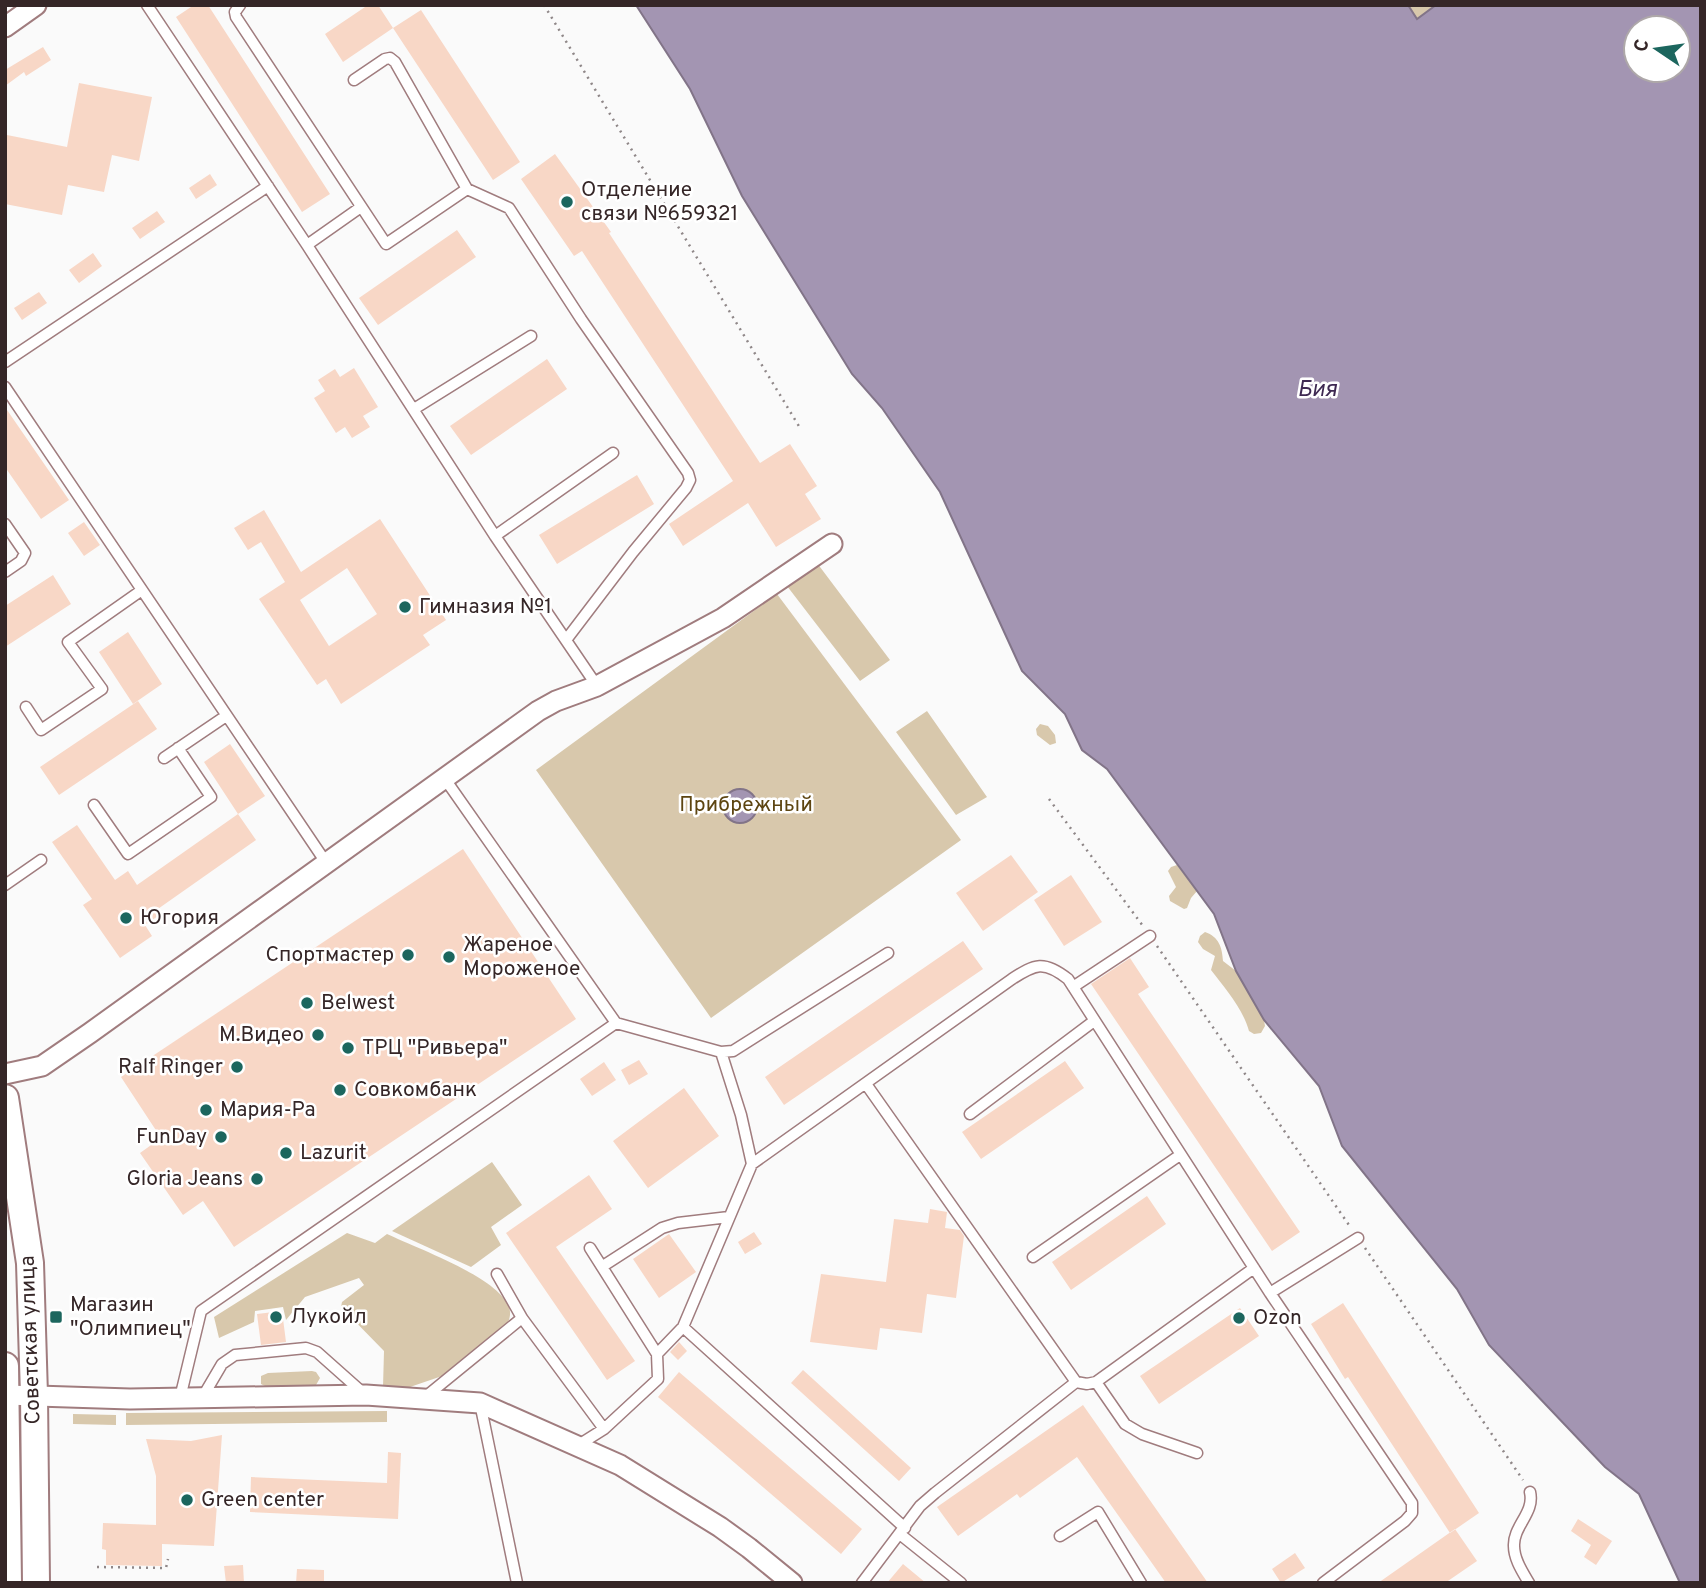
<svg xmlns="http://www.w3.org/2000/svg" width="1706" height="1588" viewBox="0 0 1706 1588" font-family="Overpass,sans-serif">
  <rect width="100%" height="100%" fill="#fafafa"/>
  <path fill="#d8c8ac" d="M 1408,5 L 1436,5 L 1417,19 Z
    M 817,563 L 890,660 L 860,681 L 787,586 Z
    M 777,594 L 961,840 L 711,1018 L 536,770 Z
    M 927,711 L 987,797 L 956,815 L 896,732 Z
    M 1040,724 L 1048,726 L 1055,735 L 1056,743 L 1050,745 L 1037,735 L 1036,729 Z
    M 1177,865 L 1197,891 L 1191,898 L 1187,908 L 1184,909 L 1170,901 L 1169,896 L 1176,887 L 1168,871 L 1171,867 Z
    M 1205,932 C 1219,937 1222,947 1223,961 L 1236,971 L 1264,1020 L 1265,1026 L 1261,1033 L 1254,1034 L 1249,1031 C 1243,1009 1225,988 1211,970 L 1215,956 L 1203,949 L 1198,942 L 1200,936 Z
    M 492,1162 L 522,1205 L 491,1227 L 501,1245 L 471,1267 L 392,1231 Z
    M 347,1233 L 375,1243 L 387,1234 C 416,1248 498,1277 509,1307 C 511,1313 510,1317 508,1323 L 445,1375 L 410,1387 L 383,1387 L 384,1351 L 341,1307 L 342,1302 L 364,1285 L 359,1278 L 305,1297 L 286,1320 L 283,1307 L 255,1311 L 254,1322 L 219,1338 L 214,1317 Z
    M 312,1371 L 316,1372 L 320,1378 L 316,1385 L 312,1386 L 267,1387 L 261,1384 L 261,1376 L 268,1373 Z
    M 387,1411 L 387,1422 L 126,1425 L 126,1413 Z
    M 73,1414 L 116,1415 L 116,1425 L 73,1424 Z"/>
  <path fill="#a395b2" stroke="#827488" stroke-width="2" fill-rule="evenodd" d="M 636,5 L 1408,5 L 1417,19 L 1436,5 L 1701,5 L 1701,1583 L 1680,1583 L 1639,1494 L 1605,1467 L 1489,1345 L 1457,1289 L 1342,1146 L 1319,1086 L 1264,1020 L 1236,971 L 1214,914 L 1107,769 L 1082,750 L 1065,714 L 1022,671 L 940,492 L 882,408 L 852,374 L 742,196 L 690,89 ZM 1636,28 L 1678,28 L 1678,70 L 1636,70 Z
    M723 806a17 17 0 1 1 34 0a17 17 0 1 1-34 0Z"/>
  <path fill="#f8d7c6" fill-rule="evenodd" d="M 194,5 L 208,5 L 330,194 L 302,212 L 176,17 Z
    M 368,5 L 378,5 L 393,28 L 343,62 L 325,34 Z
    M 421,10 L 520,162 L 493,180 L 393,28 Z
    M 43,47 L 51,60 L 26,76 L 24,72 L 5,86 L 5,70 Z
    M 79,83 L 152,97 L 139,161 L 112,155 L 104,192 L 68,185 L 62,215 L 5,204 L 7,135 L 67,147 Z
    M 555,154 L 611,232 L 609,233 L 760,463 L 790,444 L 817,486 L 805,494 L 821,519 L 776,547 L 748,503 L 683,546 L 669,524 L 733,481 L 582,251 L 574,256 L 521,179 Z
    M 210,174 L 217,185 L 196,199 L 189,188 Z
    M 157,211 L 165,222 L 140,239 L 132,228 Z
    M 457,230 L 476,257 L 378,325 L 359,298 Z
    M 93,253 L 102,266 L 79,283 L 69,270 Z
    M 39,292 L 47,303 L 22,320 L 14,308 Z
    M 547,359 L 567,389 L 471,455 L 450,426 Z
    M 354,368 L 378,407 L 363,416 L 370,427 L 352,438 L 345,427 L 336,433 L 314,398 L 325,391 L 318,380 L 335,369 L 340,377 Z
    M 5,407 L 69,500 L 41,519 L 5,467 Z
    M 637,475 L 654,504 L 557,564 L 539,535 Z
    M 264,510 L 301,572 L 380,519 L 446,620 L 423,635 L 430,645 L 341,704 L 326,679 L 317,685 L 259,599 L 285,582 L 261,542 L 248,550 L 234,528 ZM 347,568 L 377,614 L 329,646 L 300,600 Z
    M 84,522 L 100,545 L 84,556 L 68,533 Z
    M 53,575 L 71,604 L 5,647 L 5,606 Z
    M 128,632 L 162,684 L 133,704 L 99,652 Z
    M 138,701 L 157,729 L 59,795 L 40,767 Z
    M 230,744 L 265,796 L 238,814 L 204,762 Z
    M 238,814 L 256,840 L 155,911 L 158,916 L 145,925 L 152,936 L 120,958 L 83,905 L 92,899 L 52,842 L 77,825 L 115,880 L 128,871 L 137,885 Z
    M 463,849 L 576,1019 L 234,1247 L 203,1201 L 183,1215 L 140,1153 L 161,1138 L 121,1077 Z
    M 1011,855 L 1038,892 L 983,931 L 956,893 Z
    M 1071,875 L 1102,922 L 1064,946 L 1034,900 Z
    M 963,941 L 983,969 L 784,1105 L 765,1077 Z
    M 1130,958 L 1149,987 L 1138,994 L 1300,1232 L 1272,1251 L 1091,984 Z
    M 639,1060 L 648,1074 L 629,1085 L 621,1070 Z
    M 1065,1061 L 1084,1088 L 981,1159 L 962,1132 Z
    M 604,1062 L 616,1080 L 592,1096 L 580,1079 Z
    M 684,1088 L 719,1136 L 648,1188 L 613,1141 Z
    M 589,1175 L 612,1209 L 556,1247 L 635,1361 L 607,1380 L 506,1233 Z
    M 1147,1196 L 1166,1224 L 1071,1290 L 1052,1262 Z
    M 930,1209 L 947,1212 L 945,1228 L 960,1230 L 964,1236 L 956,1298 L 927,1294 L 922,1333 L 880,1328 L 877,1350 L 810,1342 L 821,1274 L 886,1282 L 894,1219 L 928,1223 Z
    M 754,1232 L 762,1244 L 745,1254 L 738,1242 Z
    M 669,1234 L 696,1272 L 659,1298 L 633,1259 Z
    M 1343,1303 L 1479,1513 L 1450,1533 L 1348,1377 L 1345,1379 L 1311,1324 Z
    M 1240,1308 L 1259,1336 L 1159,1404 L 1140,1376 Z
    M 282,1311 L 286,1342 L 261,1345 L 257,1314 Z
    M 679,1342 L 687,1351 L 678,1360 L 670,1352 Z
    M 803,1370 L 911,1468 L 899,1481 L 791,1383 Z
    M 679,1372 L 862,1529 L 841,1554 L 658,1397 Z
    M 1083,1405 L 1208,1583 L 1166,1583 L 1077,1457 L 1020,1498 L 1017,1494 L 958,1536 L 937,1507 Z
    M 222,1435 L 214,1546 L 162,1544 L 162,1566 L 106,1565 L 106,1550 L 102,1549 L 103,1523 L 156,1525 L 156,1476 L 146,1439 L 191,1441 Z
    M 388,1452 L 401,1453 L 398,1519 L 250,1512 L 251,1477 L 387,1483 Z
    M 1578,1519 L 1612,1541 L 1596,1565 L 1584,1557 L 1591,1545 L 1571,1531 Z
    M 1455,1529 L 1477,1561 L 1445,1583 L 1378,1583 Z
    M 1295,1553 L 1305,1568 L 1281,1583 L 1272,1569 Z
    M 903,1564 L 926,1583 L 887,1583 Z
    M 243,1565 L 244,1583 L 226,1583 L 224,1566 Z
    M 297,1569 L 324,1570 L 324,1583 L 296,1583 Z"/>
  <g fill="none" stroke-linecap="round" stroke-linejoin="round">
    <defs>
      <path id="service" d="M 147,5 L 307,245 L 495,536 L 597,686
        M 240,5 L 235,12 L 236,17 L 386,244 L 467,189
        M 354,80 L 385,59 L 390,58 L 395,62 L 467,189 L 509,208 L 581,319 L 688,473 L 690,480 L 686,488 L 633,552 L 566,640
        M 307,245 L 361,207
        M 5,362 L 268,186
        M 5,387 L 327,864
        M 414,409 L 531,336
        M 5,524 L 25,553 L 21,561 L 5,572
        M 495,536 L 613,453
        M 26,707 L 41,730 L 102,689 L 68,642 L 142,590
        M 164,758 L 226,716
        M 94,805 L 128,854 L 211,797 L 178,748
        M 5,885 L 41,860
        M 1073,987 L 1150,936
        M 616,1023 L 721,1052 L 733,1051 L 888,953
        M 721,1052 L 741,1115 L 752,1164
        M 866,1084 L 1076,1382
        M 970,1114 L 1094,1021
        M 590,1248 L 657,1354
        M 1033,1257 L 1180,1155
        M 603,1266 L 662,1228 L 678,1223 L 729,1217
        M 1270,1293 L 1358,1238
        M 522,1318 L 604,1429
        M 683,1327 L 905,1528
        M 1096,1382 L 1125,1424 L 1142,1434 L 1197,1453
        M 180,1398 L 201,1311 L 616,1023 L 445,779
        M 202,1398 L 222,1364 L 235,1355 L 306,1348 L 317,1352 L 362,1392
        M 424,1398 L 522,1318 L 497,1274
        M 480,1403 L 517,1583
        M 577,1446 L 604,1429 L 658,1379 L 657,1354 L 683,1327 L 752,1164 L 1012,979 C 1035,964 1044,960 1068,979 L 1270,1293 L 1412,1503 L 1412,1513 L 1405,1521 L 1323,1583
        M 901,1535 L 961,1583
        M 1060,1536 L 1098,1512 L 1141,1583
        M 862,1583 L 920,1506 L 935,1493 L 1076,1382 L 1087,1384 L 1096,1382 L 1254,1268
        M 1529,1583 C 1522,1571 1514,1559 1514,1546 C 1513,1526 1535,1513 1530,1492"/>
      <path id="minor" d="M 5,27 L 36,5
        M 5,1074 L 42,1066 L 90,1033 L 538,711 L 556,701 L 597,686 L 723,618 L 832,544
        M 6,1395 L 130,1399 L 366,1395 L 480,1403 L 620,1465 L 720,1527 L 749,1548 L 792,1583"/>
      <path id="secondary" d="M 5,1098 L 30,1263 L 34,1395 L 36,1583
        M 5,1366 L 8,1583"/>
    </defs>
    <use href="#service" stroke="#a07c7e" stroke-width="13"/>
    <use href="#minor" stroke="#a07c7e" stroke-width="23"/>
    <use href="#secondary" stroke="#a07c7e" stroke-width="30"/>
    <path stroke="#8f8788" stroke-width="2.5" stroke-dasharray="2 5" stroke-linecap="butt" d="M 544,5 L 800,428
      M 1049,799 L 1143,926
      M 1157,946 L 1351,1228
      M 1365,1248 L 1523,1480
      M 97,1567 L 166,1568 L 168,1559"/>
    <use href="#service" stroke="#fff" stroke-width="10"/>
    <use href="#minor" stroke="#fff" stroke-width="19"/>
    <use href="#secondary" stroke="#fff" stroke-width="26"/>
  </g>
  <g fill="#1c665e" stroke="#fff" stroke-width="2.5">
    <circle cx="567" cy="202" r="7"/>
    <circle cx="405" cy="607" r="7"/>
    <circle cx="126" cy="918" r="7"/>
    <circle cx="408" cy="955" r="7"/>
    <circle cx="449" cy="957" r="7"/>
    <circle cx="307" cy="1003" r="7"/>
    <circle cx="318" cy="1035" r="7"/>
    <circle cx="348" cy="1048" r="7"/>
    <circle cx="237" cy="1067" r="7"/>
    <circle cx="340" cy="1090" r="7"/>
    <circle cx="206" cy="1110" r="7"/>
    <circle cx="221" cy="1137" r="7"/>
    <circle cx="286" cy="1153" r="7"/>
    <circle cx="257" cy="1179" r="7"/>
    <rect x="49" y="1310" width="14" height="14" rx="3.5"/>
    <circle cx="276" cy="1317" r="7"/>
    <circle cx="1239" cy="1318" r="7"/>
    <circle cx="187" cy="1500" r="7"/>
  </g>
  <g text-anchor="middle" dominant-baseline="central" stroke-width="5" stroke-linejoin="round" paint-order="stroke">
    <g font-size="21" fill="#352627" stroke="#fff" text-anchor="start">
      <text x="581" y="190">Отделение<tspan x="581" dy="24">связи №659321</tspan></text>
      <text x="419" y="607">Гимназия №1</text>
      <text x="140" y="918">Югория</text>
      <text x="463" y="945">Жареное<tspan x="463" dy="24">Мороженое</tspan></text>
      <text x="394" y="955" text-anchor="end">Спортмастер</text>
      <text x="321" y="1003">Belwest</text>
      <text x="304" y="1035" text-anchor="end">М.Видео</text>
      <text x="362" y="1048">ТРЦ "Ривьера"</text>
      <text x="223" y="1067" text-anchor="end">Ralf Ringer</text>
      <text x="354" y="1090">Совкомбанк</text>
      <text x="220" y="1110">Мария-Ра</text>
      <text x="207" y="1137" text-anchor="end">FunDay</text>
      <text x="300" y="1153">Lazurit</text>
      <text x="243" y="1179" text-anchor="end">Gloria Jeans</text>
      <text x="70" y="1305">Магазин<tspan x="70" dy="24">"Олимпиец"</tspan></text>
      <text x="290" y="1317">Лукойл</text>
      <text x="1253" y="1318">Ozon</text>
      <text x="201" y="1500">Green center</text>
    </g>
    <g font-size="21" fill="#5d4511" stroke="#fff">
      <text x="746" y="805">Прибрежный</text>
    </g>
    <g font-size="21" fill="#352627" stroke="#fff">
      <text transform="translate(31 1340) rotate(-92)">Советская улица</text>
    </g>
    <g font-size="23" font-style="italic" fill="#3e2952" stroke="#fff">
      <text x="1317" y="390">Бия</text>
    </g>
  </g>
  <rect width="1706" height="1588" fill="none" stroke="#352627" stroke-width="14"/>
  <g transform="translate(1657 49) rotate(283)"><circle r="33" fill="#ffffff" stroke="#aea8a9" stroke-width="2"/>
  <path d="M0-5L12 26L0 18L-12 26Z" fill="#1c665e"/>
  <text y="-10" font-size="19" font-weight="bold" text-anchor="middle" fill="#352627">С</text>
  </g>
</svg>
